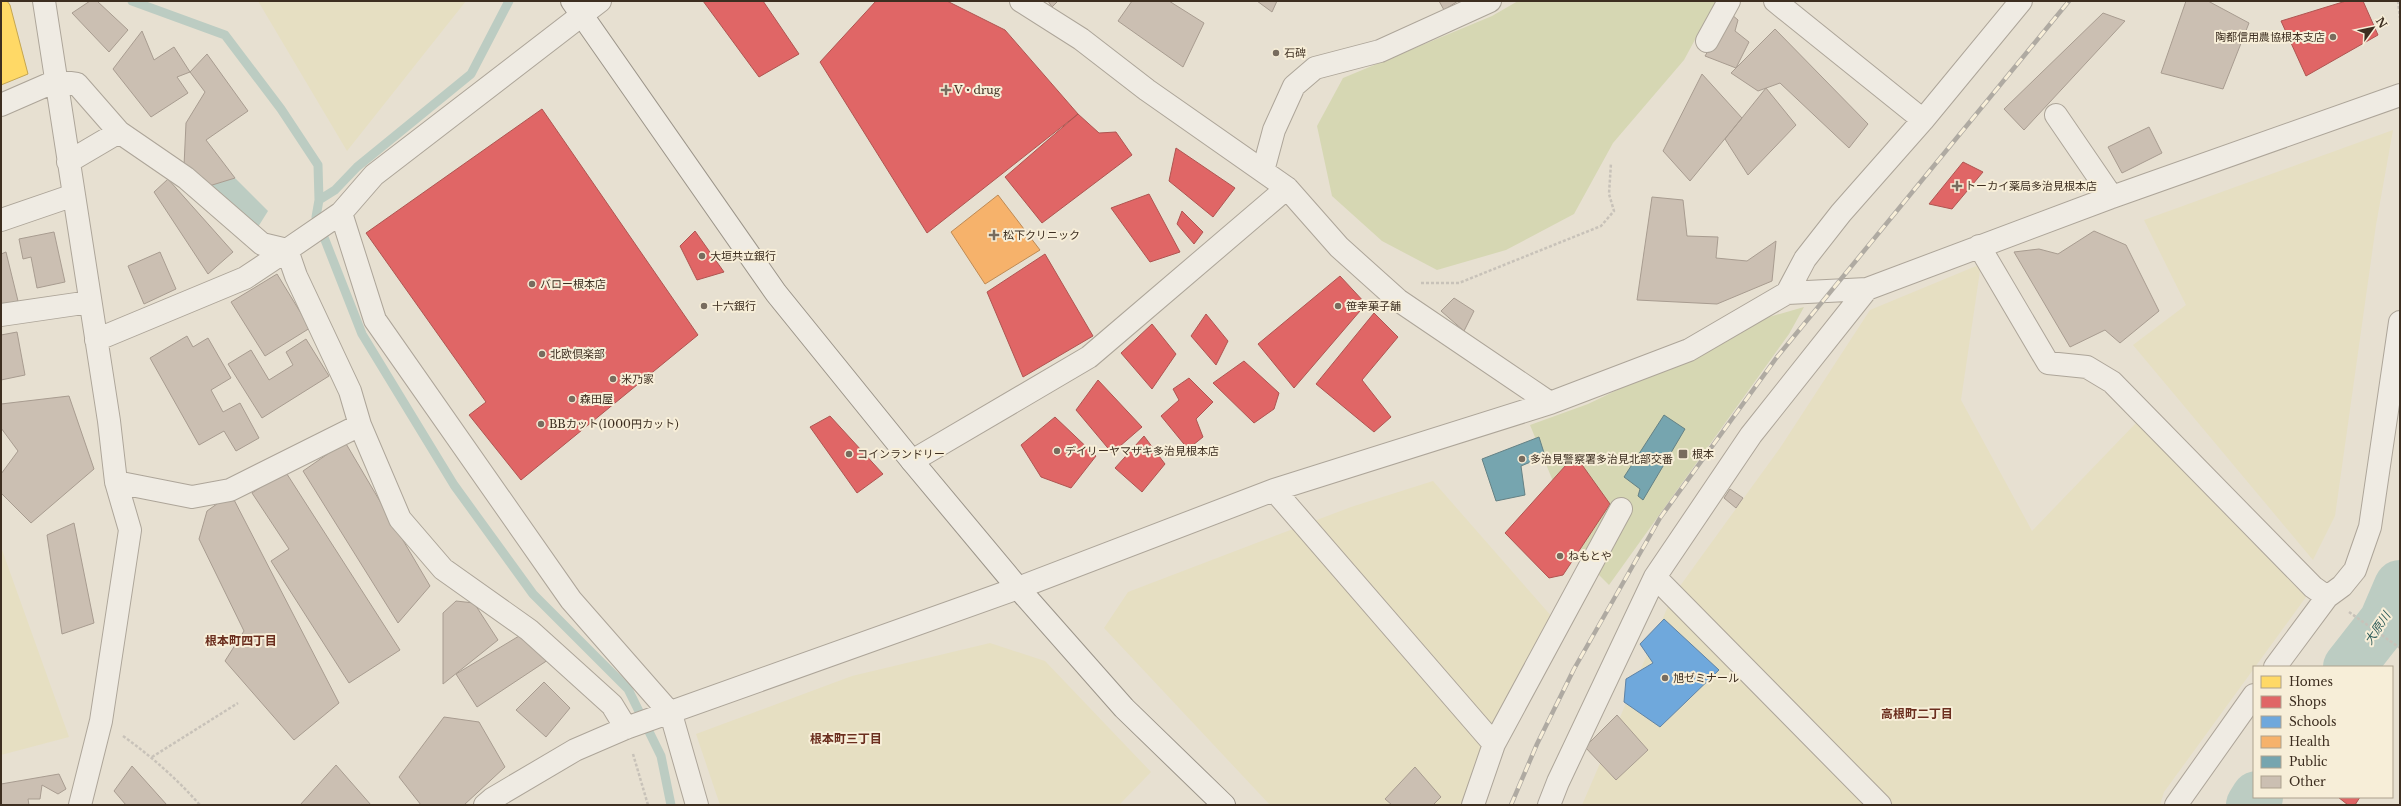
<svg xmlns="http://www.w3.org/2000/svg" width="2401" height="806" viewBox="0 0 2401 806" font-family="'Libre Baskerville','Noto Sans JP',serif">
  <rect width="100%" height="100%" fill="#e7e0d1"/>
  <path fill="#e6dfc2" d="M 258,1 L 466,1 L 347,151 Z
    M 2393,130 L 2376,225 L 2335,516 L 2313,560 L 2133,345 L 2186,305 L 2144,220 Z
    M 1981,264 L 1961,400 L 2032,531 L 2136,423 L 2306,597 L 2164,792 L 2160,805 L 1582,805 L 1672,597 L 1780,448 L 1870,310 Z
    M 1433,481 L 1553,618 L 1470,805 L 1270,805 L 1104,628 L 1128,592 L 1351,507 Z
    M 1,547 L 69,737 L 1,755 Z
    M 990,643 L 1045,661 L 1151,772 L 1119,805 L 720,805 L 696,734 L 852,676 Z"/>
  <path fill="#d6d7b3" d="M 1518,1 L 1716,1 L 1684,60 L 1613,143 L 1574,214 L 1506,250 L 1437,270 L 1382,241 L 1332,196 L 1317,126 L 1343,78 L 1492,16 Z
    M 1804,307 L 1789,334 L 1609,585 L 1586,562 L 1530,425 L 1588,404 L 1769,317 Z"/>
  <path fill="#bcccc2" d="M 235,178 L 268,211 L 258,227 L 209,186 Z"/>
  <path fill="#ffd966" stroke="#c5a651" d="M 1,1 L 7,1 L 10,5 L 28,74 L 1,85 Z"/>
  <path fill="#e06666" stroke="#af5551" d="M 703,1 L 763,1 L 799,54 L 759,77 Z
    M 876,1 L 947,1 L 1005,30 L 1078,114 L 927,233 L 820,62 Z
    M 2346,1 L 2363,1 L 2378,35 L 2306,76 L 2281,21 Z
    M 542,109 L 698,335 L 521,480 L 469,415 L 486,402 L 366,233 Z
    M 1078,114 L 1099,133 L 1116,132 L 1132,155 L 1042,223 L 1005,177 Z
    M 1176,148 L 1235,188 L 1213,217 L 1169,181 Z
    M 1963,162 L 1983,172 L 1952,209 L 1929,204 Z
    M 1149,194 L 1180,252 L 1150,262 L 1111,208 Z
    M 1182,211 L 1203,232 L 1194,244 L 1177,224 Z
    M 695,231 L 724,272 L 697,280 L 680,246 Z
    M 1045,254 L 1093,336 L 1023,377 L 987,292 Z
    M 1340,276 L 1366,304 L 1294,388 L 1258,344 Z
    M 1374,313 L 1398,337 L 1362,380 L 1391,417 L 1374,432 L 1316,384 Z
    M 1206,314 L 1228,341 L 1216,365 L 1191,336 Z
    M 1152,324 L 1176,354 L 1152,389 L 1121,353 Z
    M 1244,361 L 1279,393 L 1274,409 L 1254,423 L 1213,383 Z
    M 1189,378 L 1213,402 L 1196,419 L 1203,437 L 1188,449 L 1161,416 L 1179,400 L 1173,389 Z
    M 1098,380 L 1142,427 L 1112,453 L 1076,410 Z
    M 830,416 L 883,474 L 857,493 L 810,427 Z
    M 1055,417 L 1096,456 L 1071,488 L 1041,477 L 1021,445 Z
    M 1144,436 L 1165,464 L 1142,492 L 1115,468 Z
    M 1575,455 L 1610,504 L 1563,575 L 1549,578 L 1505,533 Z
    M 2338,797 L 2360,797 L 2355,805 L 2348,805 Z"/>
  <path fill="#6fa8dc" stroke="#6083a4" d="M 1664,619 L 1719,670 L 1660,727 L 1624,702 L 1626,679 L 1653,663 L 1640,644 Z"/>
  <path fill="#f6b26b" stroke="#be8a54" d="M 998,195 L 1040,250 L 985,284 L 951,232 Z"/>
  <path fill="#76a5af" stroke="#658184" d="M 1664,415 L 1685,429 L 1643,500 L 1638,496 L 1640,489 L 1624,477 Z
    M 1539,437 L 1545,456 L 1521,466 L 1525,495 L 1496,501 L 1482,459 Z"/>
  <g fill="none" stroke-linecap="round" stroke-linejoin="round">
    <path stroke="#bcccc2" stroke-width="9" d="M 132,1 L 225,35 L 281,109 L 318,165 L 319,200
      M 509,1 L 471,74 L 357,167 L 335,190 L 319,200 L 316,217 L 362,334 L 454,485 L 533,594 L 628,689 L 661,756 L 671,805"/>
    <path stroke="#bcccc2" stroke-width="52" d="M 2349,667 L 2385,621 L 2400,586
      M 2252,805 L 2257,797"/>
  </g>
  <path fill="#cbbfb2" stroke="#a89c90" d="M 90,1 L 97,1 L 128,30 L 109,52 L 72,13 Z
    M 1048,1 L 1058,1 L 1052,7 Z
    M 1132,1 L 1169,1 L 1204,23 L 1183,67 L 1118,21 Z
    M 1257,1 L 1277,1 L 1272,12 Z
    M 1439,1 L 1458,1 L 1444,10 Z
    M 2186,1 L 2208,1 L 2249,23 L 2223,89 L 2161,73 Z
    M 2103,13 L 2125,21 L 2024,130 L 2004,109 Z
    M 1731,14 L 1738,20 L 1735,31 L 1749,42 L 1736,68 L 1705,56 Z
    M 1775,29 L 1868,124 L 1849,148 L 1780,83 L 1758,91 L 1731,73 Z
    M 142,31 L 154,60 L 174,47 L 190,72 L 177,77 L 188,93 L 151,117 L 113,69 Z
    M 207,54 L 248,111 L 206,140 L 235,178 L 209,186 L 184,166 L 186,123 L 205,92 L 190,72 Z
    M 1702,74 L 1742,118 L 1690,181 L 1663,151 Z
    M 1766,88 L 1796,125 L 1748,175 L 1725,139 Z
    M 2149,127 L 2162,153 L 2122,173 L 2108,147 Z
    M 168,179 L 233,252 L 208,274 L 154,192 Z
    M 1652,197 L 1683,200 L 1687,236 L 1718,237 L 1716,258 L 1747,261 L 1776,241 L 1772,281 L 1717,304 L 1637,300 Z
    M 2094,231 L 2126,245 L 2159,311 L 2120,343 L 2105,330 L 2070,347 L 2014,252 L 2039,249 L 2058,254 Z
    M 54,232 L 65,282 L 37,288 L 31,257 L 23,259 L 19,239 Z
    M 6,252 L 18,301 L 1,305 L 1,254 Z
    M 160,252 L 176,289 L 144,304 L 128,266 Z
    M 277,274 L 310,328 L 265,356 L 231,302 Z
    M 1454,298 L 1474,311 L 1464,331 L 1441,311 Z
    M 17,332 L 25,375 L 1,380 L 1,335 Z
    M 187,336 L 193,347 L 208,338 L 231,378 L 211,390 L 223,412 L 240,403 L 259,438 L 236,451 L 224,431 L 199,445 L 150,358 Z
    M 306,339 L 329,376 L 262,418 L 228,364 L 251,350 L 269,380 L 293,365 L 286,352 Z
    M 69,396 L 94,469 L 31,523 L 1,493 L 1,474 L 18,451 L 1,428 L 1,404 Z
    M 345,442 L 430,586 L 398,623 L 303,471 Z
    M 285,471 L 400,650 L 349,683 L 271,561 L 289,549 L 252,493 Z
    M 1730,489 L 1743,498 L 1736,508 L 1724,498 Z
    M 231,494 L 339,703 L 294,740 L 225,661 L 244,631 L 199,539 L 207,511 Z
    M 74,523 L 94,623 L 62,634 L 47,535 Z
    M 456,601 L 474,603 L 498,640 L 443,684 L 443,613 Z
    M 529,630 L 557,654 L 477,707 L 456,674 Z
    M 544,682 L 570,708 L 546,737 L 516,710 Z
    M 1617,715 L 1648,750 L 1616,780 L 1585,747 Z
    M 444,717 L 479,722 L 505,767 L 464,805 L 421,805 L 399,777 Z
    M 336,765 L 371,805 L 300,805 Z
    M 132,766 L 167,805 L 126,805 L 114,791 Z
    M 1415,767 L 1441,797 L 1433,805 L 1392,805 L 1385,799 Z
    M 59,774 L 66,789 L 58,794 L 42,785 L 40,799 L 28,799 L 29,805 L 1,805 L 1,784 Z"/>
  <g fill="none" stroke-linecap="round" stroke-linejoin="round">
    <defs>
      <path id="street" d="M 44,1 L 109,421 L 116,482 L 130,530 L 101,721 L 80,805
        M 1021,1 L 1081,39 L 1147,90 L 1287,188 L 1339,247 L 1398,300 L 1550,403
        M 1775,1 L 1923,120
        M 1707,41 L 1729,1
        M 1,105 L 56,81 L 77,84 L 119,132 L 186,178 L 262,244 L 287,250 L 296,276 L 350,391 L 360,425 L 400,519 L 443,569 L 529,630 L 612,705 L 626,728
        M 2056,115 L 2112,197
        M 68,162 L 119,132
        M 1263,171 L 1274,130 L 1294,86 L 1315,68 L 1380,51 L 1490,1
        M 341,213 L 375,320 L 571,600 L 671,714 L 697,805
        M 1,220 L 74,195
        M 1979,246 L 2048,363 L 2087,367 L 2112,382 L 2313,587 L 2327,597
        M 1787,293 L 1805,259 L 1841,213 L 1923,120 L 2021,1
        M 1,315 L 90,302
        M 96,340 L 245,278 L 287,250 L 341,213 L 374,175 L 600,1
        M 912,461 L 1089,357 L 1287,188
        M 116,482 L 192,497 L 230,490 L 360,425
        M 1274,490 L 1494,744 L 1473,805
        M 1655,577 L 1880,805
        M 2275,667 L 2327,597 L 2342,586 L 2355,570 L 2370,527 L 2400,322
        M 1494,744 L 1621,509
        M 485,805 L 492,799 L 575,750 L 626,728 L 1018,588 L 1274,490 L 1550,403 L 1689,350 L 1787,293 L 1867,289 L 2112,197 L 2400,95
        M 1549,805 L 1558,782 L 1655,577 L 1751,435 L 1867,289
        M 2176,805 L 2254,695"/>
      <path id="secondary" d="M 572,1 L 776,293 L 912,461 L 1018,588 L 1124,708 L 1224,805"/>
    </defs>
    <use href="#street" stroke="#ada599" stroke-width="24"/>
    <use href="#secondary" stroke="#9c958a" stroke-width="24"/>
    <path stroke="#c8c2b9" stroke-width="2.5" stroke-dasharray="3 2" stroke-linecap="butt" d="M 2398,1 L 2400,18
      M 1421,283 L 1459,283 L 1601,226 L 1614,211 L 1609,194 L 1611,163
      M 2349,612 L 2400,648
      M 123,736 C 152,757 176,778 200,805
      M 633,754 L 648,805
      M 152,757 L 238,703"/>
    <use href="#street" stroke="#efebe3" stroke-width="22"/>
    <use href="#secondary" stroke="#efebe3" stroke-width="22"/>
    <defs>
      <path id="rail" d="M 1511,805 L 1537,744 L 1574,669 L 1660,518 L 1777,357 L 2069,1"/>
    </defs>
    <use href="#rail" stroke="#afaaa2" stroke-width="4.5"/>
    <use href="#rail" stroke="#f7eed8" stroke-width="3" stroke-dasharray="9" stroke-linecap="butt"/>
  </g>
  <g fill="#786c5e" stroke="#f7eed8" stroke-width="1.5">
    <circle cx="2333" cy="37" r="4"/>
    <circle cx="1276" cy="53" r="4"/>
    <path d="M944 84h4v4h4v4h-4v4h-4v-4h-4v-4h4z"/>
    <path d="M1955 180h4v4h4v4h-4v4h-4v-4h-4v-4h4z"/>
    <path d="M992 229h4v4h4v4h-4v4h-4v-4h-4v-4h4z"/>
    <circle cx="702" cy="256" r="4"/>
    <circle cx="532" cy="284" r="4"/>
    <circle cx="704" cy="306" r="4"/>
    <circle cx="1338" cy="306" r="4"/>
    <circle cx="542" cy="354" r="4"/>
    <circle cx="613" cy="379" r="4"/>
    <circle cx="572" cy="399" r="4"/>
    <circle cx="541" cy="424" r="4"/>
    <circle cx="1057" cy="451" r="4"/>
    <circle cx="849" cy="454" r="4"/>
    <rect x="1678" y="449" width="10" height="10" rx="2"/>
    <circle cx="1522" cy="459" r="4"/>
    <circle cx="1560" cy="556" r="4"/>
    <circle cx="1665" cy="678" r="4"/>
  </g>
  <g text-anchor="middle" dominant-baseline="central" stroke-width="4" stroke-linejoin="round" paint-order="stroke">
    <g font-size="11" fill="#3d2e20" stroke="#f7eed8" text-anchor="start">
      <text x="2325" y="37" text-anchor="end">陶都信用農協根本支店</text>
      <text x="1284" y="53">石碑</text>
      <text x="954" y="90">V・drug</text>
      <text x="1965" y="186">トーカイ薬局多治見根本店</text>
      <text x="1003" y="235">松下クリニック</text>
      <text x="710" y="256">大垣共立銀行</text>
      <text x="540" y="284">バロー根本店</text>
      <text x="712" y="306">十六銀行</text>
      <text x="1346" y="306">笹幸菓子舗</text>
      <text x="550" y="354">北欧倶楽部</text>
      <text x="621" y="379">米乃家</text>
      <text x="580" y="399">森田屋</text>
      <text x="549" y="424">BBカット(1000円カット)</text>
      <text x="1065" y="451">デイリーヤマザキ多治見根本店</text>
      <text x="857" y="454">コインランドリー</text>
      <text x="1692" y="454">根本</text>
      <text x="1530" y="459">多治見警察署多治見北部交番</text>
      <text x="1568" y="556">ねもとや</text>
      <text x="1673" y="678">旭ゼミナール</text>
    </g>
    <g font-size="12" font-style="italic" fill="#2f5d5a" stroke="#f7eed8">
      <text transform="translate(2377 628) rotate(-56)">大原川</text>
    </g>
    <g font-size="12" font-weight="bold" fill="#6b2e1e" stroke="#f7eed8">
      <text x="241" y="640">根本町四丁目</text>
      <text x="1917" y="713">高根町二丁目</text>
      <text x="846" y="738">根本町三丁目</text>
    </g>
  </g>
  <rect width="2401" height="806" fill="none" stroke="#3d2e20" stroke-width="4"/>
  <rect x="2253" y="666" width="140" height="132" fill="#f7eed8" stroke="#ada18e"/>
  <rect x="2261" y="676" width="20" height="12" fill="#ffd966" stroke="#ada18e"/>
  <text x="2289" y="686" font-size="12" fill="#3d2e20">Homes</text>
  <rect x="2261" y="696" width="20" height="12" fill="#e06666" stroke="#ada18e"/>
  <text x="2289" y="706" font-size="12" fill="#3d2e20">Shops</text>
  <rect x="2261" y="716" width="20" height="12" fill="#6fa8dc" stroke="#ada18e"/>
  <text x="2289" y="726" font-size="12" fill="#3d2e20">Schools</text>
  <rect x="2261" y="736" width="20" height="12" fill="#f6b26b" stroke="#ada18e"/>
  <text x="2289" y="746" font-size="12" fill="#3d2e20">Health</text>
  <rect x="2261" y="756" width="20" height="12" fill="#76a5af" stroke="#ada18e"/>
  <text x="2289" y="766" font-size="12" fill="#3d2e20">Public</text>
  <rect x="2261" y="776" width="20" height="12" fill="#cbbfb2" stroke="#ada18e"/>
  <text x="2289" y="786" font-size="12" fill="#3d2e20">Other</text>
  <g transform="translate(2373 28) rotate(57)" stroke="#f7eed8" stroke-width="3" paint-order="stroke">
  <path d="M0-3L7 15L0 10L-7 15Z" fill="#3d2e20"/>
  <text y="-6" font-size="11" font-weight="bold" text-anchor="middle" fill="#3d2e20">N</text>
  </g>
</svg>
